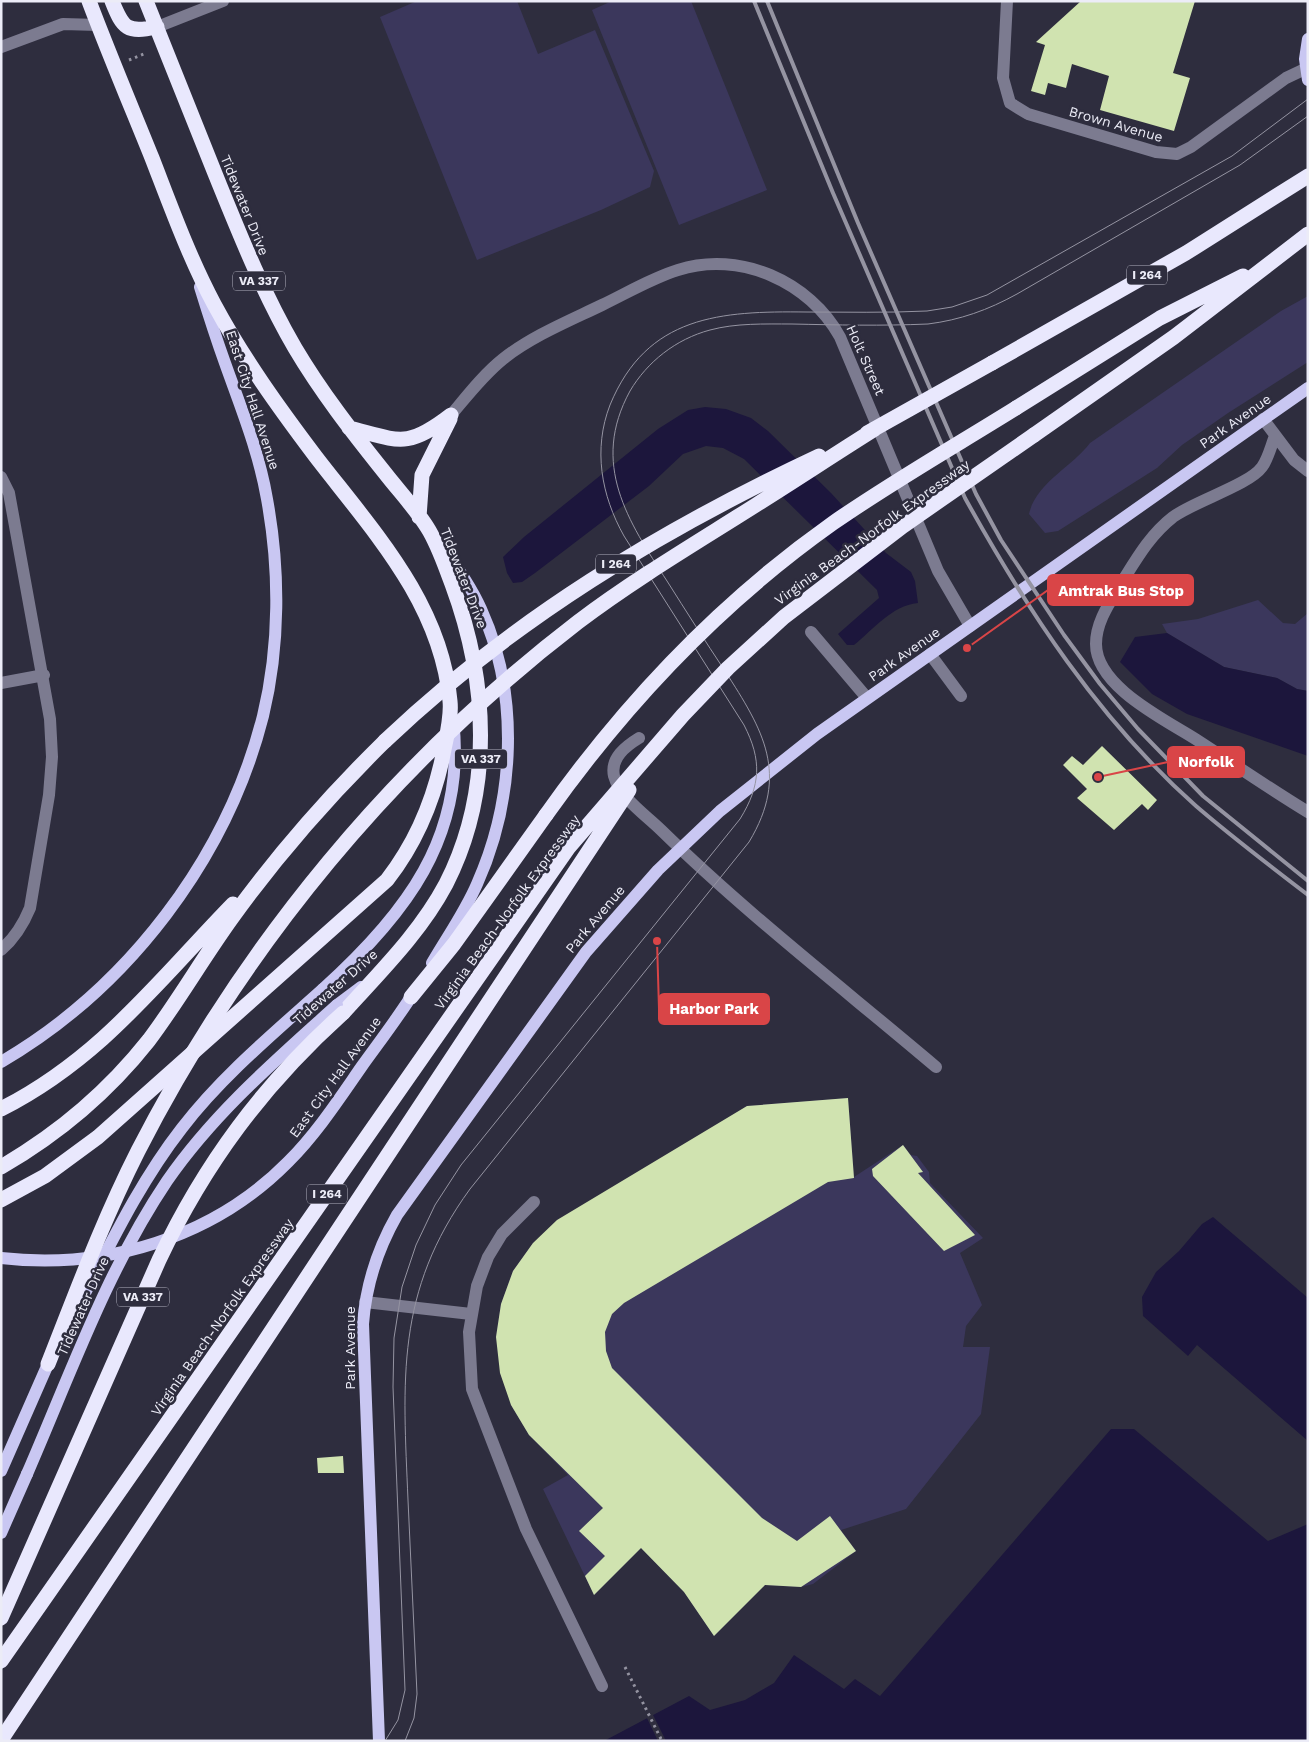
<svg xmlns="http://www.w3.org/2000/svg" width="1309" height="1742" viewBox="0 0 1309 1742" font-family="'Work Sans',sans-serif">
  <rect width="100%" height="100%" fill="#2e2d3e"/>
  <path fill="#3b375c" d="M 417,1 L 517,1 L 538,54 L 595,30 L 654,171 L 650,187 L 601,210 L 477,260 L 380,17 Z
    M 612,1 L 691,1 L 767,190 L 679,225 L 592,10 Z
    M 1308,296 L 1308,362 L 1228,413 L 1182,445 L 1157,468 L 1058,531 L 1045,533 L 1029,514 C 1036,483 1072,467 1090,443 L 1281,311 Z
    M 1258,600 L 1283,623 L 1295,624 L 1308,613 L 1308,691 L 1297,689 L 1277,678 L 1224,667 L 1167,633 L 1162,624 L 1198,619 Z
    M 848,1098 L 854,1177 L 903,1145 L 911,1155 L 917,1156 L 929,1172 L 930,1183 L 983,1238 L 960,1253 L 982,1305 L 966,1326 L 963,1347 L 990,1347 L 981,1414 L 906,1509 L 841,1530 L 856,1551 L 813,1584 L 801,1587 L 765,1585 L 714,1636 L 684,1592 L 641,1548 L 594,1595 L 543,1489 L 568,1475 L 529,1435 L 511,1405 L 496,1337 L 501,1304 L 513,1271 L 533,1243 L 747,1106 Z"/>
  <path fill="#1c163c" d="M 705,407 L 726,409 L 751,418 L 768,431 L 831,493 L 886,553 L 911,572 L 915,581 L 918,603 C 891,606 874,629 854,645 L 847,645 L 838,634 L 879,598 L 877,590 L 744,459 L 723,448 L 706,446 L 683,454 L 649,486 L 535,573 L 522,582 L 513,583 L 507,573 L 503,557 L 524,537 L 658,429 L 688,410 Z
    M 1167,633 L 1224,667 L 1277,678 L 1297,689 L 1308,691 L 1308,756 L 1187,714 L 1152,694 L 1120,662 L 1135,637 Z
    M 1213,1217 L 1308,1298 L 1308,1441 L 1197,1345 L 1188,1356 L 1143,1316 L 1142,1297 L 1156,1272 L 1179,1251 L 1202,1224 Z
    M 1111,1429 L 1134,1429 L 1268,1541 L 1308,1524 L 1308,1741 L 604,1741 L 689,1696 L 710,1710 L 745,1700 L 774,1683 L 794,1655 L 844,1689 L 855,1679 L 880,1696 Z"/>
  <path fill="#2e2d3e" d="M 652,1713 L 666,1741 L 658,1741 L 646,1716 Z"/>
  <path fill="#d0e3b0" d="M 1081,1 L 1195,1 L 1173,73 L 1190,78 L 1174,131 L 1100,110 L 1109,76 L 1072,64 L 1066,88 L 1048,83 L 1045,95 L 1031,91 L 1045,45 L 1036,42 Z
    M 1102,746 L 1157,800 L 1148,810 L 1142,804 L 1114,830 L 1077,798 L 1087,789 L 1063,765 L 1072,756 L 1083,765 Z
    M 848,1098 L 854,1178 L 828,1182 L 624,1303 L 612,1314 L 605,1332 L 606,1351 L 612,1368 L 762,1518 L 797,1541 L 830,1516 L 856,1551 L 801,1587 L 765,1585 L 714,1636 L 684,1592 L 641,1548 L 594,1595 L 585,1576 L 605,1556 L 579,1531 L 603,1508 L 529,1435 L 511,1405 L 500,1373 L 496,1337 L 501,1304 L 513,1271 L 533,1243 L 557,1220 L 747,1106 Z
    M 903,1145 L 923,1172 L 918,1173 L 975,1235 L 944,1251 L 873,1176 L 872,1169 Z
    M 343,1456 L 344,1473 L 318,1473 L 317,1458 Z"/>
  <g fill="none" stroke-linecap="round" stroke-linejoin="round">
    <path stroke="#9493a1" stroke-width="3" stroke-dasharray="2.5 4" stroke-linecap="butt" d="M 129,60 L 146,53
      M 625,1667 L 662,1741"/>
    <path stroke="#7c7b90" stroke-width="12" d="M 1007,1 L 1003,78 L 1010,103 L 1028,114 L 1156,152 L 1177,154 L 1191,147 L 1286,78 L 1305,69
      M 157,27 L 223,1
      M 1,47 L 63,24 L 98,25
      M 451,415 C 467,396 483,375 503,359 C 532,336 569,321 602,305 C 627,293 652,278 678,270 C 740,250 810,282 840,337 L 938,571 L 970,626
      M 1263,419 L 1294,460 L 1308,471
      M 1275,436 C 1271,446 1268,459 1262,467 C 1249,485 1195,501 1173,517 C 1150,535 1137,558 1122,582 C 1111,601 1096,621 1096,644 C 1096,687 1166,720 1197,740 C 1234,764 1270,789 1308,812
      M 1,477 L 9,493 L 50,719 L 52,757 L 49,795 L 30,908 C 23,925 15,938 1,950
      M 811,632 L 867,698
      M 930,654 L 961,696
      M 1,683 L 44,675
      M 639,738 C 626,746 610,758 614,776 C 620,798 646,815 661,830 C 747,914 844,989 936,1067
      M 534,1202 L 502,1234 L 488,1257 L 477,1286 L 469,1332 L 472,1389 L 526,1529 L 602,1686
      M 365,1302 L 471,1314"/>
    <path stroke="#c9c7f2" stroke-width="12" d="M 1308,39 L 1305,59 L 1308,80
      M 432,963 C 447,937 465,912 477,884 C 515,799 520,695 481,609 C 471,586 456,565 441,545
      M 323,989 C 404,916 467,837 453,720
      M 337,1005 L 361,987
      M 1,1062 C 128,988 227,858 263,716 C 280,646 280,570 267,499 C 259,452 241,408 225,363 C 216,338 208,313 200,287
      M 1,1258 C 106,1270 213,1238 288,1162 C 317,1133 339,1099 362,1066 C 380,1041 400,1015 416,989
      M 1,1471 L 48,1364
      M 1,1533 L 27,1474
      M 379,1741 L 363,1324 C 366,1284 377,1250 397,1215 L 586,952 L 658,870 L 720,811 L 817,734 L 1308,388"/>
    <path stroke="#e9e8fd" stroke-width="15" d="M 112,1 C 123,29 127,33 157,27
      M 146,1 C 170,60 193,118 216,176 C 240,235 263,293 295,348 C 321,392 353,433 385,473 C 399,491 415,508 427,527 C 438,544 445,566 452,584 C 488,681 494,790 446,884 C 420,933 380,972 343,1013
      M 992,363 L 1186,253 L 1308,176
      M 1016,408 L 1160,318 L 1243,276
      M 349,428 C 400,441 407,449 451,415
      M 1034,435 L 1174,337 L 1308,234
      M 419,517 L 422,475 L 450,419
      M 411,997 L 454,944 L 546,815
      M 1,1109 C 100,1059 158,981 233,904
      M 1,1167 C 58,1134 108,1092 149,1040 C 179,1000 204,956 234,915 C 279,853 330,795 385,741
      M 1,1200 L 45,1176 L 98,1137 L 387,880 C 415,844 432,805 442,760 C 445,742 452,719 450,701 C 441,603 373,531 316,457 C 279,408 243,358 214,304 C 189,257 171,207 152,158 C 131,106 109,54 89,1"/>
    <path stroke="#9594a2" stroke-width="1" d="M 385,1741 L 398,1720 L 405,1690 L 393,1387 L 394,1338 L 402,1287 L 416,1245 L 435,1205 L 461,1165 L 740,819 C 761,785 762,760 744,725 L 624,536 C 601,495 593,449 610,405 C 647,315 721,311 806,312 C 846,312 886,313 927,311 L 952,307 L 987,295 L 1232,156 L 1308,99
      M 405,1741 L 414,1718 L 417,1694 C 414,1629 411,1565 408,1500 C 403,1380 395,1292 470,1189 L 749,842 C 790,774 763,730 725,671 C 705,641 686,611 667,581 C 628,521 590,464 630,391 C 647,362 676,339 710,330 C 736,323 764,324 792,324 C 837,325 882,326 928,324 C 960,320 988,310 1017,294 L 1240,165 L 1308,116"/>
    <path stroke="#9594a2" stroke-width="4" d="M 754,1 L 833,193 L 965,498 C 1027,610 1099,720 1196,806 C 1232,837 1270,866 1308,895
      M 767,1 L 858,223 L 976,494 L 1001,540 L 1064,635 L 1100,684 L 1138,729 L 1203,796 L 1308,881"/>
    <path stroke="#c9c7f2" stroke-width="12" d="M 71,1320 C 106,1254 136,1187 182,1128 C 222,1076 274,1033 323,989
      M 27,1474 C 70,1375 107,1270 167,1181 C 214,1113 276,1060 337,1005"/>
    <path stroke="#e9e8fd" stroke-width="15" d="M 867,433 L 992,363
      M 385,741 C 512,620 661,530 819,456
      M 546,815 C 626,702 720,603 833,523 C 892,482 955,446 1016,408
      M 48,1364 C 76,1293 103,1220 138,1151 C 244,944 394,763 578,622 C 635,579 696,543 756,505 C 796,480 835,454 875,429
      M 1,1618 L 159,1260 C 205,1163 263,1085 343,1013
      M 1,1661 L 569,847 L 683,715 L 728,668 L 784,617 L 903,526 L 1034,435
      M 1,1740 L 629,790"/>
  </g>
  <g text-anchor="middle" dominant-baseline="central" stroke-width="5" stroke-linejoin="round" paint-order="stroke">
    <g fill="#2e2d3e" stroke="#b3b3c0" stroke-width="1">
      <rect x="1127" y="265.5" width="40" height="19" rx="4"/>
      <rect x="233" y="271.5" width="52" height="19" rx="4"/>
      <rect x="596" y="554.5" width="40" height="19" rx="4"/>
      <rect x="455" y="749.5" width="52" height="19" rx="4"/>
      <rect x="307" y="1184.5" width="40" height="19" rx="4"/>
      <rect x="117" y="1287.5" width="52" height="19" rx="4"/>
    </g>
    <g font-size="12" font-weight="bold" fill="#ececf7">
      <text x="1147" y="275">I 264</text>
      <text x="259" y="281">VA 337</text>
      <text x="616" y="564">I 264</text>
      <text x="481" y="759">VA 337</text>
      <text x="327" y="1194">I 264</text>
      <text x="143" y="1297">VA 337</text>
    </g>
    <g font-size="14" fill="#ececf7" stroke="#2e2d3e">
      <text transform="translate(1116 124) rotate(16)">Brown Avenue</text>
      <text transform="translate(245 205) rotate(68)">Tidewater Drive</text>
      <text transform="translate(866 360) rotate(66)">Holt Street</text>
      <text transform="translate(253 400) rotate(72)">East City Hall Avenue</text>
      <text transform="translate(1235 421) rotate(-35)">Park Avenue</text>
      <text transform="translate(872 532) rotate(-36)">Virginia Beach-Norfolk Expressway</text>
      <text transform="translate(464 578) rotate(69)">Tidewater Drive</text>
      <text transform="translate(904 654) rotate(-35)">Park Avenue</text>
      <text transform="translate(507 912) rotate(-54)">Virginia Beach-Norfolk Expressway</text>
      <text transform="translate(595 919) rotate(-50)">Park Avenue</text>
      <text transform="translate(335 987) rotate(-41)">Tidewater Drive</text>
      <text transform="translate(335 1077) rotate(-54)">East City Hall Avenue</text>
      <text transform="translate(83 1306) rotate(-66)">Tidewater Drive</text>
      <text transform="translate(222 1317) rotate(-55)">Virginia Beach-Norfolk Expressway</text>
      <text transform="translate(350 1348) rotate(-90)">Park Avenue</text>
    </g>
  </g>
  <path fill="none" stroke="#d94547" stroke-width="2" d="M967 648L1048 590M1098 777L1168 762M657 941L659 1009"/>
  <g fill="#d94547" stroke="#2e2d3e" stroke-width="2">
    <circle cx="967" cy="648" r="5"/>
    <circle cx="1098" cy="777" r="5"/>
    <circle cx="657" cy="941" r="5"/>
  </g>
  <g fill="#d94547" stroke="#d94547" stroke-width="2">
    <rect x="1048" y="575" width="145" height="30" rx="5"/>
    <rect x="1168" y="747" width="76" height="30" rx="5"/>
    <rect x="659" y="994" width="110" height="30" rx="5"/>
  </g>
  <g font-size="15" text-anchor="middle" font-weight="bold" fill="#fff">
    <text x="1121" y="596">Amtrak Bus Stop</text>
    <text x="1206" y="767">Norfolk</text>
    <text x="714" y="1014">Harbor Park</text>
  </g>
  <rect width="1309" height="1742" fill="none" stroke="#ececf7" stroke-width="5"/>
</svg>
